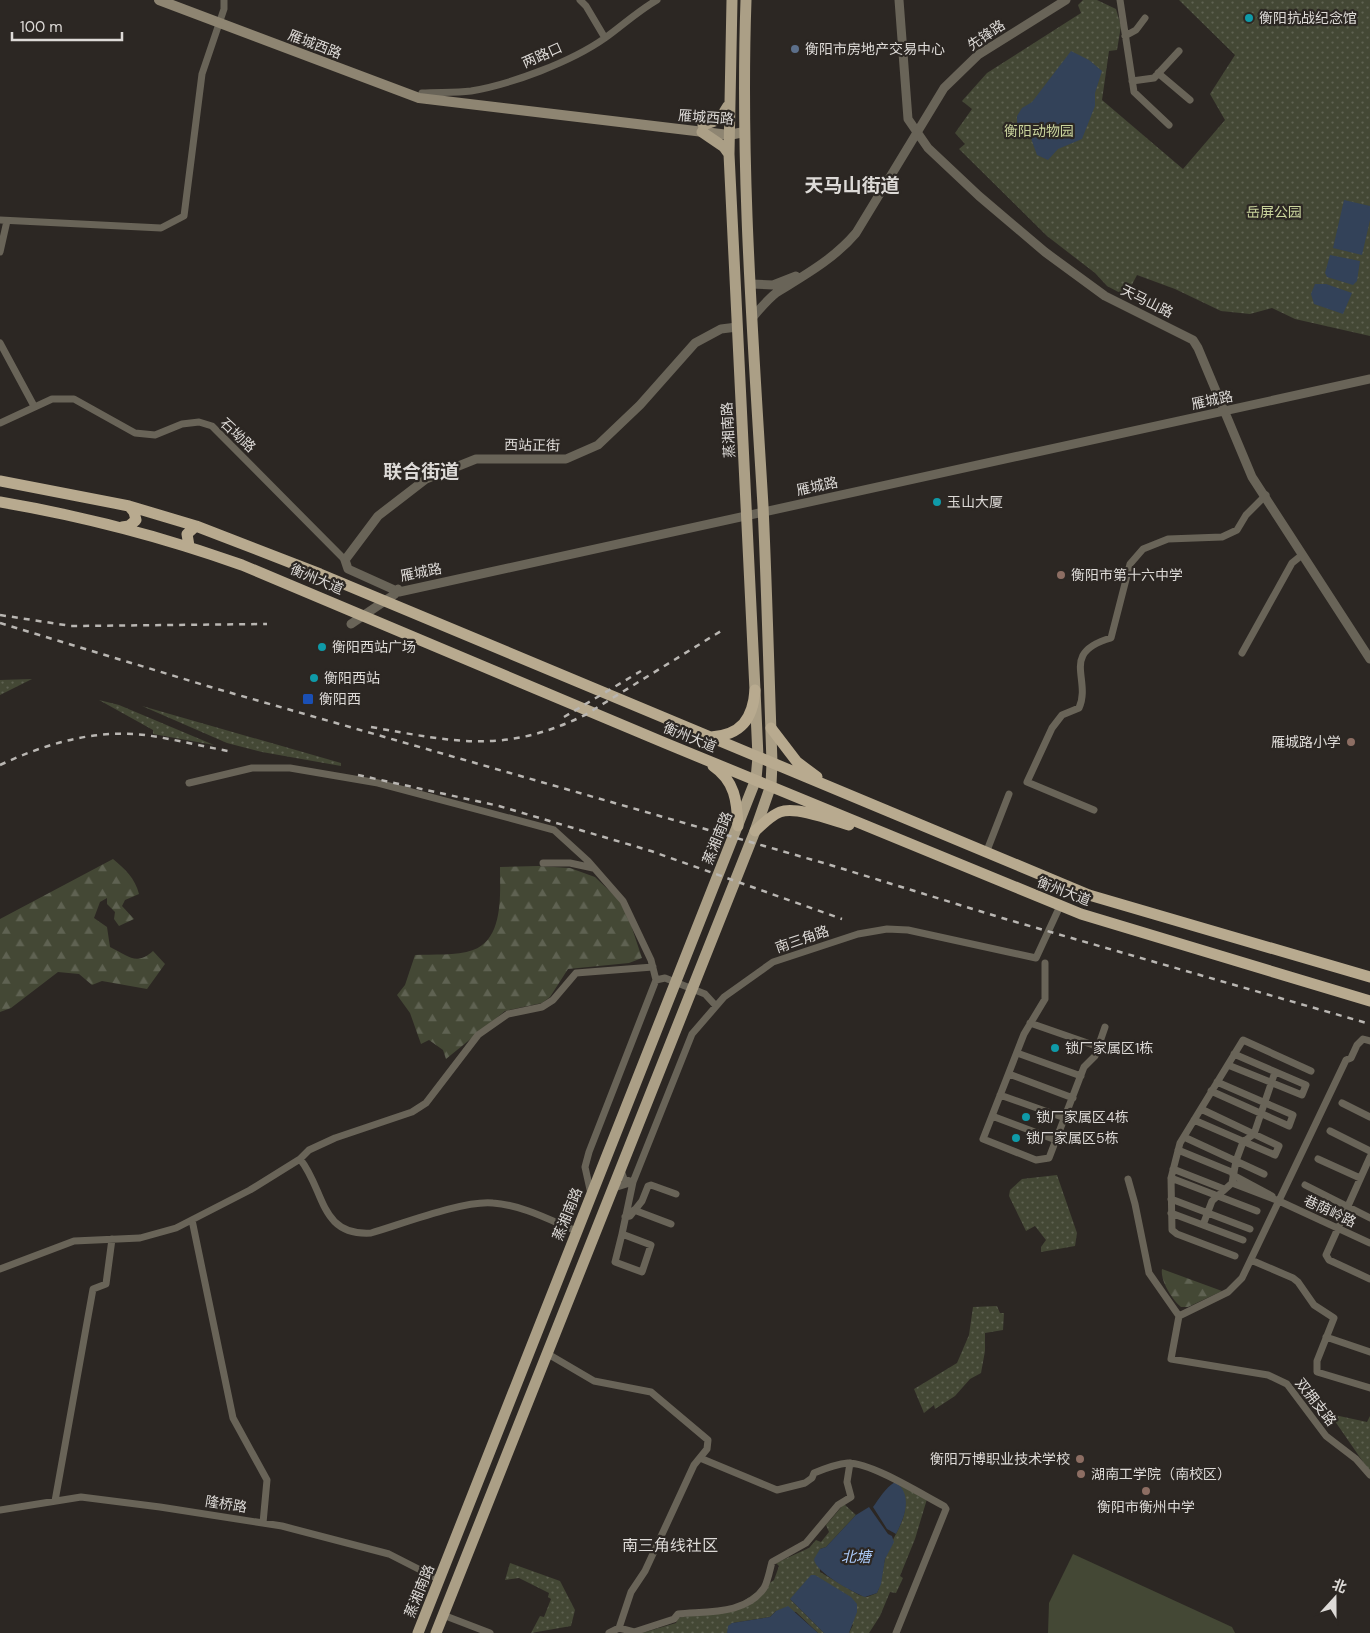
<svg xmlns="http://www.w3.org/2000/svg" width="1370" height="1633" viewBox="0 0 1370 1633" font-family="'DM Sans','Noto Sans SC',sans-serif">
  <defs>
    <pattern id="green-dots" width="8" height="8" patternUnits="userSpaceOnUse" patternTransform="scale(1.25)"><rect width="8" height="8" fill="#444835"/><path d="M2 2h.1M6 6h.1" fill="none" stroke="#5f6252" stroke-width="1.8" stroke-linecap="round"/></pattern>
    <pattern id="forest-firs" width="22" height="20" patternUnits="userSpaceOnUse" patternTransform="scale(1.25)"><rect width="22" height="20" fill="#444835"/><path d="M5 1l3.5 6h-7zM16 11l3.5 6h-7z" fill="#5f6252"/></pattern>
  </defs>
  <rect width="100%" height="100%" fill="#2c2723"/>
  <path fill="url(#green-dots)" d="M 1083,0 L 1097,0 L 1116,9 L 1121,26 L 1117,50 L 1109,51 L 1102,100 L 1183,169 L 1225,120 L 1210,94 L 1235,55 L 1179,0 L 1370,0 L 1370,336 L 1295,319 L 1272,308 L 1250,314 L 1221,311 L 1175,289 L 1137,275 L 1126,296 L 1107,286 L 1095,273 L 1047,236 L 959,149 L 965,144 L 955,133 L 972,109 L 962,101 L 987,73 L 1081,13 L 1078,5 Z
    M 32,679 L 0,695 L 0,680 Z
    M 99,700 L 119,705 L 214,745 L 153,734 L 153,730 Z
    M 142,706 L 341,763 L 341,766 L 262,752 L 227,743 Z
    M 1057,1175 L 1077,1233 L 1075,1246 L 1041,1252 L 1041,1247 L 1046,1240 L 1035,1226 L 1026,1231 L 1009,1196 L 1010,1190 L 1022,1179 Z
    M 997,1306 L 1000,1313 L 1004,1313 L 1003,1330 L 985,1333 L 985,1351 L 981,1373 L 970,1379 L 955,1396 L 935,1409 L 934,1405 L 924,1413 L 914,1389 L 957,1363 L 969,1335 L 973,1307 Z
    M 1330,1414 L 1367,1422 L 1370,1416 L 1370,1472 Z
    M 898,1484 L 927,1499 L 915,1539 L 900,1576 L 903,1578 L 896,1593 L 890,1592 L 880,1616 L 869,1633 L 849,1633 L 853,1625 L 790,1599 L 824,1633 L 818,1633 L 796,1612 L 776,1611 L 770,1617 L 732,1623 L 727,1633 L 642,1633 L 676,1623 L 678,1618 L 691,1615 L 729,1611 L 774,1580 L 779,1566 L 776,1563 L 809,1548 L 816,1540 L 821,1542 L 829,1532 L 826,1525 L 844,1504 L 856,1515 L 826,1547 L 820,1549 L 820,1572 L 859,1595 L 867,1597 L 877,1593 C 882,1582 882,1571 885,1559 C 893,1531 917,1513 898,1484 Z
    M 510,1563 L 560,1581 L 575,1610 L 571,1626 L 531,1633 L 540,1616 L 544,1617 L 551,1599 L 548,1597 L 549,1593 L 519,1578 L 505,1580 Z"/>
  <path fill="url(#forest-firs)" d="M 113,859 C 125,869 135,878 139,894 L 125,900 L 122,906 L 134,919 L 119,926 L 114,919 L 115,912 L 107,904 L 107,898 L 100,902 L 94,918 L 107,927 L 110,947 C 129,956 136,966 153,951 L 165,964 L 147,989 L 102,981 L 92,985 L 79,974 L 58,972 L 11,1008 L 0,1012 L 0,919 Z
    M 538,866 L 570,868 L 595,877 L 619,900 L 630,922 L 642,958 L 629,963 L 568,969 L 550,997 L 542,1003 L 505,1011 L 446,1059 L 443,1050 L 429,1040 L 421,1044 L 410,1013 L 397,995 L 405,985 L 415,955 C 433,954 456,956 473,950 C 504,939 500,894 500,867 Z
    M 1162,1269 L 1222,1291 L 1188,1307 L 1181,1307 C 1172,1300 1160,1280 1162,1269 Z"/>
  <path fill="#444835" d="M 1073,1554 L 1232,1627 L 1235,1633 L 1048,1633 L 1049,1603 Z"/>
  <path fill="#334259" d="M 1071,51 L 1089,60 L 1102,71 L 1095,93 L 1095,106 L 1082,139 L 1058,149 L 1048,160 L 1037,155 L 1029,133 L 1017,125 L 1017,116 L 1022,108 L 1032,102 Z
    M 1344,200 L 1370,206 L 1370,220 L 1362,255 L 1333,248 Z
    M 1330,255 L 1360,261 L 1357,281 L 1353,285 L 1327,277 L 1325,273 Z
    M 1315,284 L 1326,284 L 1352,293 L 1343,314 L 1314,304 L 1311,294 Z
    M 895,1482 C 914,1494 904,1519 896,1534 L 887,1529 L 873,1507 C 879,1499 885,1488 895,1482 Z
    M 869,1507 L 888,1534 L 892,1536 L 894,1542 L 885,1559 L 881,1584 L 877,1593 L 865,1597 C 852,1592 815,1572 814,1559 L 820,1549 L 826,1547 L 856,1515 Z
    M 811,1575 L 815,1575 L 851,1597 L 857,1604 L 857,1612 L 849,1633 L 824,1633 L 790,1599 Z
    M 788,1606 L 818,1633 L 727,1633 L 728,1626 L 732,1623 L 770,1617 L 776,1611 Z"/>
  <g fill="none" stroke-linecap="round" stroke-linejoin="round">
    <path stroke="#696458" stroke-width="7" d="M 580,0 L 586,6 L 605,38
      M 1120,0 L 1134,92 L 1169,125
      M 1125,36 L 1136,30 L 1145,18
      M 1158,73 L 1190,100
      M 1132,81 L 1154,78 L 1179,51
      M 422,93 C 438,92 455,93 471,91 C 512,84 571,62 605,38 C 623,25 638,11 657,0
      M 0,220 L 161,228 L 184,216 L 202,74 L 224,9 L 224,0
      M 0,252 L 7,221
      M 0,343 L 34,406
      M 0,423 L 52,399 L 74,399 L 135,433 L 155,435 L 182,424 L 199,422 L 212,426 L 345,560
      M 1242,653 L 1292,563 L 1302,555
      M 189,783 L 252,768 L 290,768 L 378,783 L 554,830 L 588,861 L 623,901 L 651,960 L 656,980 L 589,1152 L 585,1167 L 591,1194
      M 1094,810 L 1027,782 L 1052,728 L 1062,715 L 1079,708 C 1092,679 1059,653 1111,638 L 1130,564 L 1143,549 L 1168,539 L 1222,537 L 1237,530 L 1246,515 L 1266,495
      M 986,853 L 1009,794
      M 543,863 L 570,863 L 593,868
      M 1045,963 L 1045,999 L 1024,1034 L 983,1139 L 1036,1160 L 1049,1158 L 1084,1067 L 1095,1056 L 1105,1027
      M 656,980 L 665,978 L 705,994 L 716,1006
      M 1030,1023 L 1099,1047
      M 1370,1041 L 1363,1039 L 1357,1045 L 1351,1058 L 1346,1060 L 1242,1278 L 1228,1292 L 1179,1316 L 1171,1359 L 1268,1375 L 1287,1384 L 1326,1436 L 1356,1459 L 1370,1475
      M 1017,1053 L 1081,1076
      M 1228,1065 L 1302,1095 L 1306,1085 L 1234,1054
      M 1009,1074 L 1073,1098
      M 1211,1091 L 1289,1126 L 1293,1115 L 1217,1082
      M 1000,1095 L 1065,1118
      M 1342,1103 L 1370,1117
      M 992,1116 L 1056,1140
      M 1194,1120 L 1275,1155 L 1279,1146 L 1201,1109
      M 1330,1131 L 1370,1151
      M 1184,1137 L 1264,1174
      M 1178,1150 L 1234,1173
      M 1370,1157 L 1326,1255 L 1329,1260 L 1370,1279
      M 300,1159 C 325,1190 319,1236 371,1233 C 402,1224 464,1200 493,1203 C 522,1205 550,1220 576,1231
      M 1318,1159 L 1360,1178
      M 1173,1169 L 1224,1189
      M 621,1170 L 624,1179 L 633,1182 L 622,1234 L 651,1245 L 642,1272 L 615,1262 L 622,1234
      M 1233,1175 L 1272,1196
      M 1171,1178 L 1257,1211
      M 1128,1179 L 1135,1204 L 1149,1273 L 1179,1316
      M 1232,1183 L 1279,1201 L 1370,1243
      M 1305,1185 L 1370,1218
      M 614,1188 L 633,1182 L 692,1034 L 724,997 L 773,962 L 858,934 L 887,929 L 908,930 L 1036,958 L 1060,906
      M 1171,1199 L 1250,1229
      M 634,1210 L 671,1224
      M 1171,1213 L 1243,1240
      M 625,1217 L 630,1216 L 642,1201 L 648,1186 L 651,1185 L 676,1194
      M 192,1220 L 233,1418 L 267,1480 L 263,1523
      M 1203,1225 L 1212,1201 L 1232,1183 L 1236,1161 L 1243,1142 L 1254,1134 L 1275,1072
      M 1235,1256 L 1177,1234 L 1172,1230 L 1171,1178 L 1180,1143 L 1243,1040 L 1311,1071
      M 1251,1260 L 1293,1278 L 1298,1282 L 1314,1305 L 1334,1318 L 1317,1361 L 1317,1372 L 1370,1388
      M 0,1269 L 74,1241 L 140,1238 L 176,1228 L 250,1190 L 300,1159 L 309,1150 L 335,1138 L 412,1112 L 426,1103 L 478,1035 L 508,1014 L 542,1007 L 553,1000 L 576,973 L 653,967
      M 1326,1337 L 1370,1352
      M 548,1354 L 594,1381 L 651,1392 L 708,1440 L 707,1449 L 694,1465 L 645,1571 L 631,1592 L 619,1628
      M 700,1458 L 777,1490 L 805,1483 L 812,1478 L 814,1473 C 826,1468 836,1464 848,1463 C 872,1463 921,1494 944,1506 L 946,1509 L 896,1633
      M 55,1501 L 93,1289 L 106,1284 L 112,1239
      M 0,1510 L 81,1497 L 160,1507 L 282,1526 L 389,1554 L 440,1580
      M 443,1615 L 490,1633
      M 609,1633 L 619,1628 L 634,1632 L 674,1619 L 678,1614 C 706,1611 746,1615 764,1588 C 768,1581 770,1569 772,1562 L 806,1543 L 838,1505 L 851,1497 L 847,1482 L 850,1463"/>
    <path stroke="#696458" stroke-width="9" d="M 899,0 L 908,119 L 928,148 L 979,196 L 1045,252 L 1105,296 L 1193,340 L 1198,348 L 1252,477 L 1370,659
      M 751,284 L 773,285 L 796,276
      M 752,318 C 759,310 767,300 776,293 C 805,275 834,259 856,233 L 944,88 L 978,55 L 1066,0
      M 345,560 L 348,569 L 399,592 L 1370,379
      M 345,560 L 378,516 L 426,479 L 476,459 L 566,459 L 598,445 L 640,405 L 695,343 L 721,329 L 737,327
      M 351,624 L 395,594 L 398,589"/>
    <path stroke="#8e8572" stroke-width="10" d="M 159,0 L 419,98 L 729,135 L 744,132"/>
    <path stroke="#ab9f86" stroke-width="11" d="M 703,125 L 720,119 L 728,106
      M 702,132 L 724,147 L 729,154
      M 418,1633 L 756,779 L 758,757 L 755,690 L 729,154 L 732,0
      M 436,1633 L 755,831 L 771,785 L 772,763 C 769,678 767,592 763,506 C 753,337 740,169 746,0"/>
    <path stroke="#b8aa8f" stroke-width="11" d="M 0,481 L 129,506 L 196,526 L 320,574 L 1089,895 L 1370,977
      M 0,502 C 83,516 163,537 242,565 L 665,743 L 1081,914 L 1370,1001
      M 122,527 L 129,526 L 136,520 L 134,512 L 129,506
      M 189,546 L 187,534 L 196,526
      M 771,728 L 797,762 L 817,777
      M 711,737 C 741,735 753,719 755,690
      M 713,766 C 735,781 737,801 738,826
      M 755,831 C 763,824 770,816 780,812 C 796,806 832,820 849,825"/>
    <path stroke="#b9b6b2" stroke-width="2.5" stroke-dasharray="6 6" stroke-linecap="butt" d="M 0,615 L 71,626 L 267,624
      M 0,623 L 207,686 L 827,864 L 1002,918 L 1370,1024
      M 564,717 L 641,671
      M 371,727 C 455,742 505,754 585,715 L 721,631
      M 0,765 C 45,744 94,729 145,735 C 173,739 201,746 228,751
      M 358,775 L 499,806 L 651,851 L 842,919"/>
  </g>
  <g fill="#0f9aa8" stroke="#2c2723" stroke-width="2">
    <circle cx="1249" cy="18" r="5"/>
    <circle cx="937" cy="502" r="5"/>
    <circle cx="322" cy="647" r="5"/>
    <circle cx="314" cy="678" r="5"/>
    <circle cx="1055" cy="1048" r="5"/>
    <circle cx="1026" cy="1117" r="5"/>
    <circle cx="1016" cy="1138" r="5"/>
  </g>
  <circle fill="#5c6f8a" stroke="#2c2723" stroke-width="2" cx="795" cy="49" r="5"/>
  <g fill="#8d6e63" stroke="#2c2723" stroke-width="2">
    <circle cx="1061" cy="575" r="5"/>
    <circle cx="1351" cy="742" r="5"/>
    <circle cx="1080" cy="1459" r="5"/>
    <circle cx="1081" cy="1474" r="5"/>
    <circle cx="1146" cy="1491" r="5"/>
  </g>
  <rect fill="#1a4fb4" stroke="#2c2723" stroke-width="2" x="302" y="693" width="12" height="12" rx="2.5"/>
  <g text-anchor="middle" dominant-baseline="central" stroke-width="4.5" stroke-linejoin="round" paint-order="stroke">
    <g font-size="14" fill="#dddad7" stroke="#2c2723" text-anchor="start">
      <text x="1259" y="18">衡阳抗战纪念馆</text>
      <text x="805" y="49">衡阳市房地产交易中心</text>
      <text x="947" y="502">玉山大厦</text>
      <text x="1071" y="575">衡阳市第十六中学</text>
      <text x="332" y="647">衡阳西站广场</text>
      <text x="324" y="678">衡阳西站</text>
      <text x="319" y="699">衡阳西</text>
      <text x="1341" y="742" text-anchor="end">雁城路小学</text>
      <text x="1065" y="1048">锁厂家属区1栋</text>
      <text x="1036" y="1117">锁厂家属区4栋</text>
      <text x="1026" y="1138">锁厂家属区5栋</text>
      <text x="1070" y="1459" text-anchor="end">衡阳万博职业技术学校</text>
      <text x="1091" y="1474">湖南工学院（南校区）</text>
      <text x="1146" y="1507" text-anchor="middle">衡阳市衡州中学</text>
    </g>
    <g font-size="14" fill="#dddad7" stroke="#2c2723">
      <text transform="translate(986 35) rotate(-34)">先锋路</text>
      <text transform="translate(315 44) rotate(21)">雁城西路</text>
      <text transform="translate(542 55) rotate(-24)">两路口</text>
      <text transform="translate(706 117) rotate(4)">雁城西路</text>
      <text transform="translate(1147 301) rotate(26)">天马山路</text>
      <text transform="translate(1212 400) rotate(-12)">雁城路</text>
      <text transform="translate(728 430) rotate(-93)">蒸湘南路</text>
      <text transform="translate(238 435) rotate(43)">石坳路</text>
      <text transform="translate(532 445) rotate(1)">西站正街</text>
      <text transform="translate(817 486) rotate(-12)">雁城路</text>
      <text transform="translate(421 572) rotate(-11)">雁城路</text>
      <text transform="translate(317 579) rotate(23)">衡州大道</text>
      <text transform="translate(690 737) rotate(22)">衡州大道</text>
      <text transform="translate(717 838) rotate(-68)">蒸湘南路</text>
      <text transform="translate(1064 891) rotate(21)">衡州大道</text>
      <text transform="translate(802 939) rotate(-19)">南三角路</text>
      <text transform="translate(1330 1211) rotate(25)">巷荫岭路</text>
      <text transform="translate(567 1214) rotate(-68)">蒸湘南路</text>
      <text transform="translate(1316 1402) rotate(52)">双拥支路</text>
      <text transform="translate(226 1504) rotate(9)">隆桥路</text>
      <text transform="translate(419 1591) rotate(-68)">蒸湘南路</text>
    </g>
    <g font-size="14" fill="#cad49d" stroke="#2c2723">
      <text x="1039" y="131">衡阳动物园</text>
      <text x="1274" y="212">岳屏公园</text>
    </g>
    <g font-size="15" font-style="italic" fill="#accbfa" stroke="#2c2723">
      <text x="856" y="1557">北塘</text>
    </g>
    <g font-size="16" fill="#dddad7" stroke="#2c2723">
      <text x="670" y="1545">南三角线社区</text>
    </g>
    <g font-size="19" font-weight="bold" fill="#dddad7" stroke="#2c2723">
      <text x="852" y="185">天马山街道</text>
      <text x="421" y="471">联合街道</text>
    </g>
  </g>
  <g transform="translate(1335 1598) rotate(21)" stroke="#2c2723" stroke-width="4" paint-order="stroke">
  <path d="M0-4L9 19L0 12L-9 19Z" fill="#dddad7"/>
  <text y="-8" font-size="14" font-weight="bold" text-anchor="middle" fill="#dddad7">北</text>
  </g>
  <path d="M12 32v8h110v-8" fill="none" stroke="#dddad7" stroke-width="2.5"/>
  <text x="20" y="32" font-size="15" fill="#dddad7" stroke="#2c2723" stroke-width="4" paint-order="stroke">100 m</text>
</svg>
